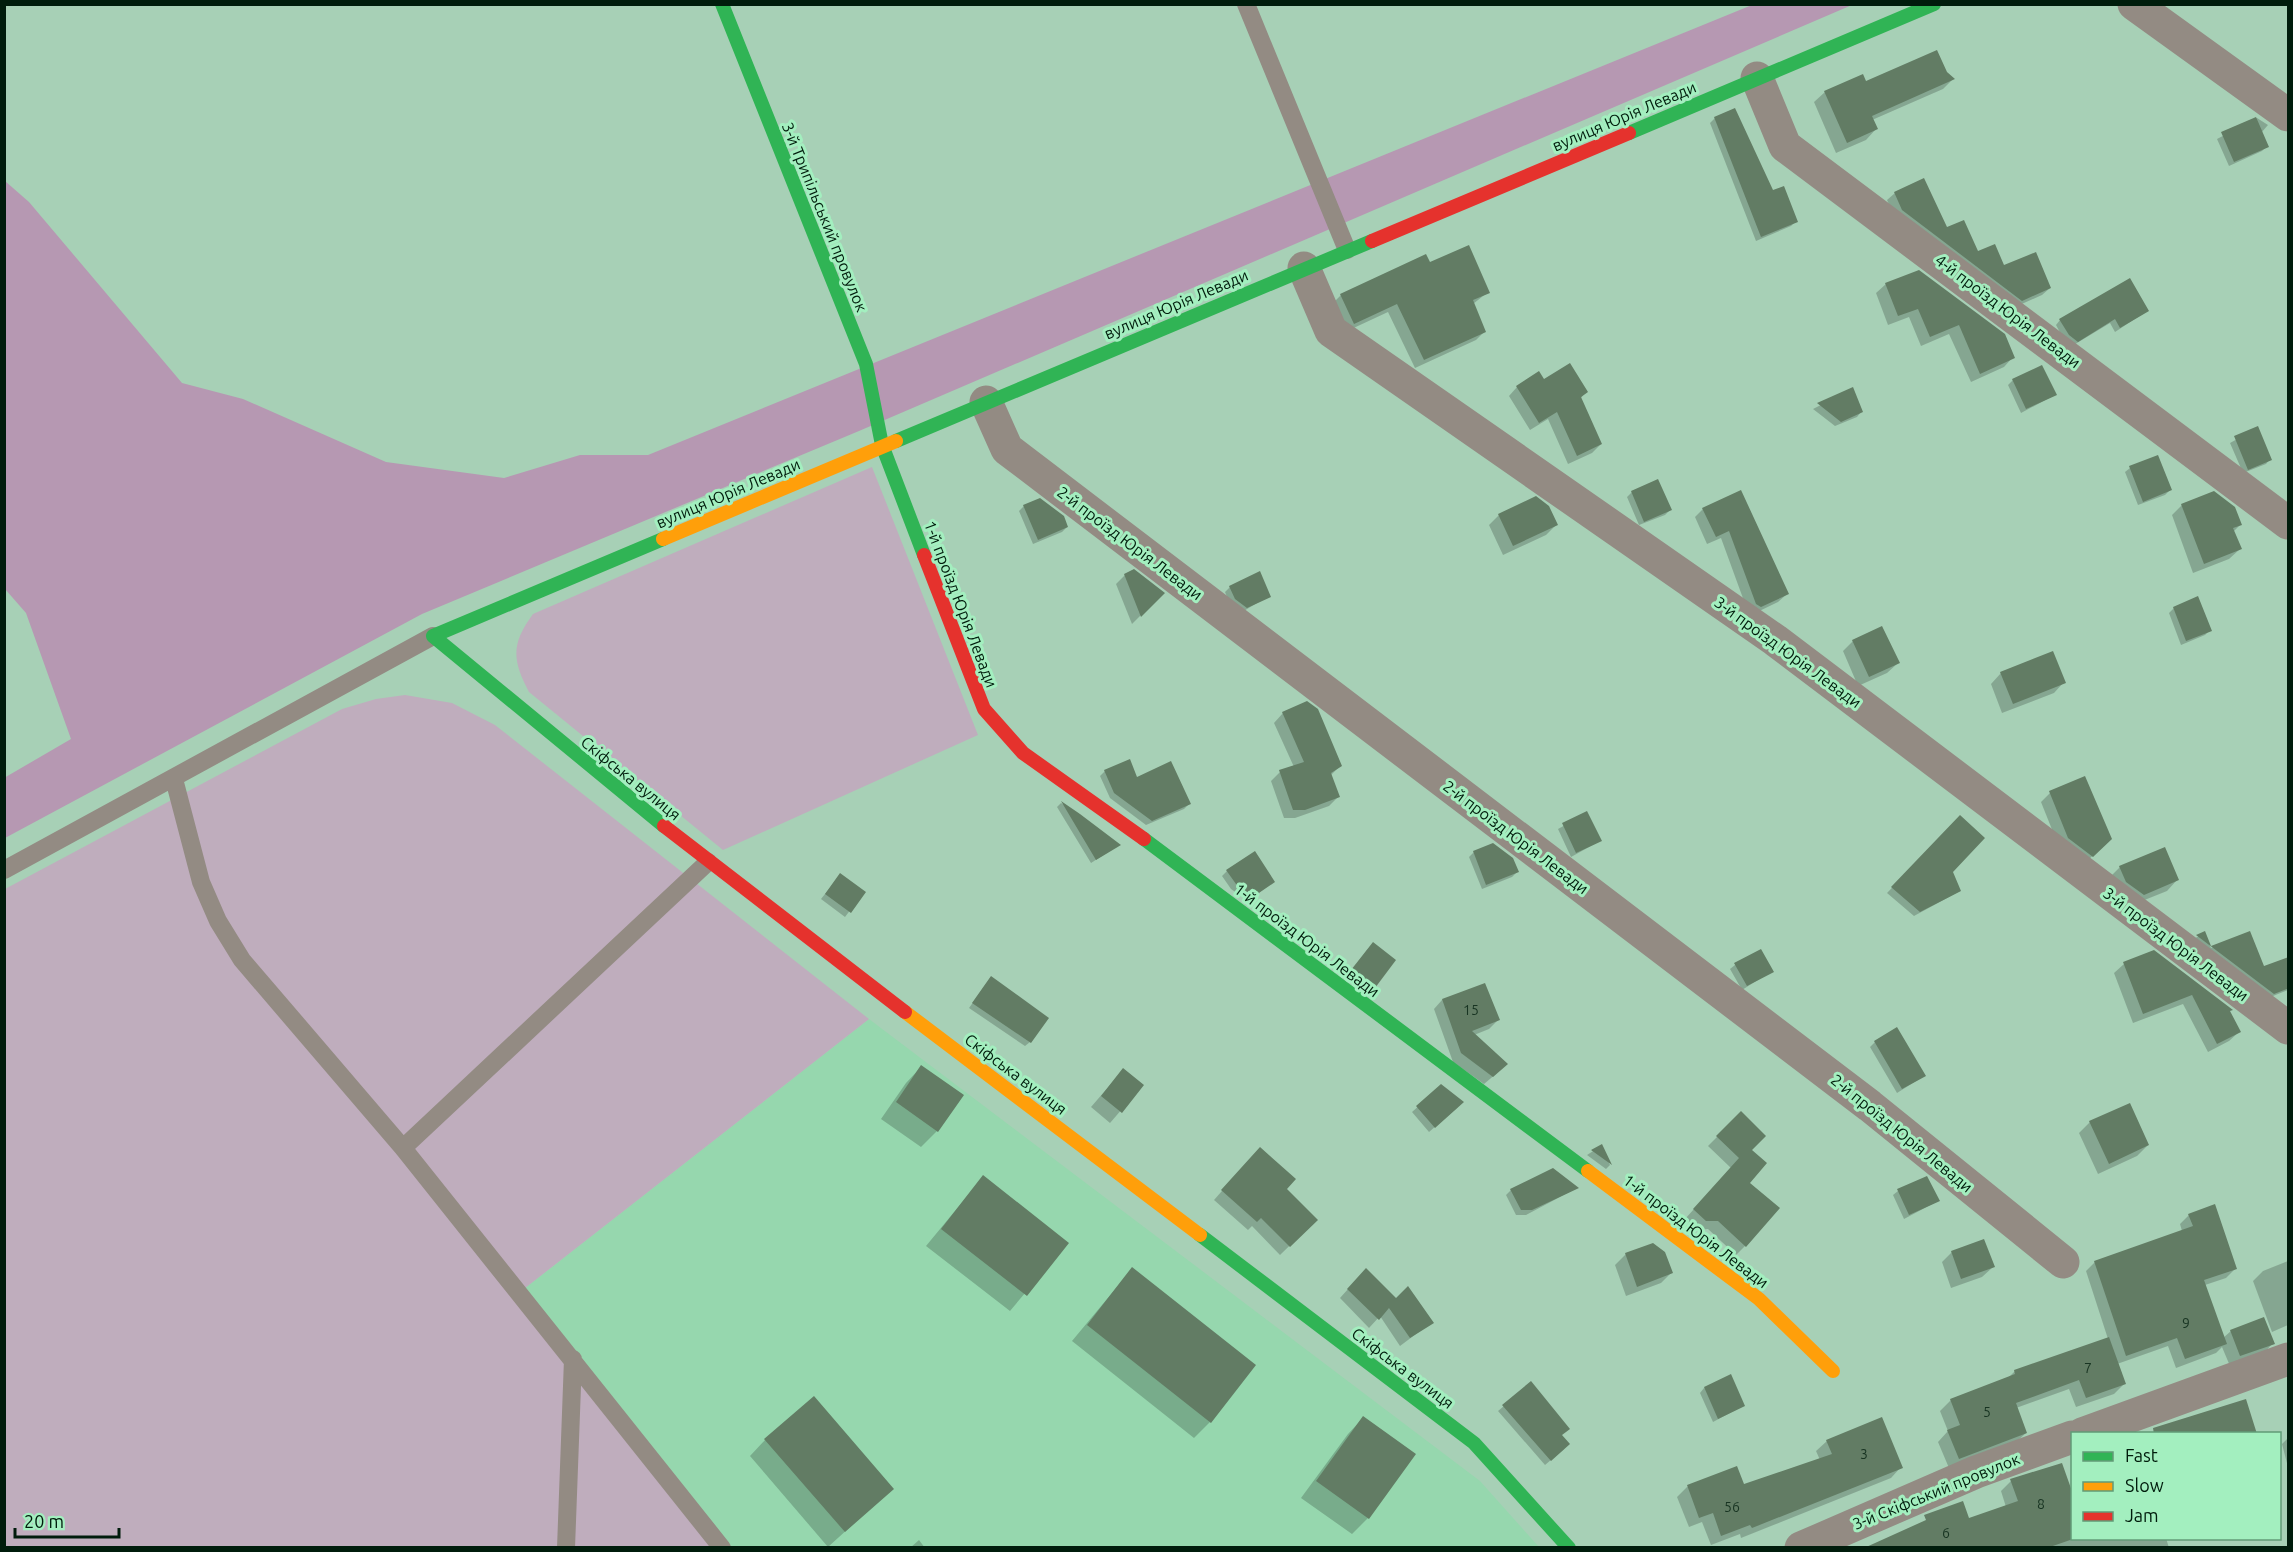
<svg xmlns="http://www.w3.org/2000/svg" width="2293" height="1552" viewBox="0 0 2293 1552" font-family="Ubuntu,sans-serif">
  <rect width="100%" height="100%" fill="#a7d0b6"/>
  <path fill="#96d7ae" d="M 869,1019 L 1480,1481 L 1539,1547 L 722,1547 L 520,1292 Z"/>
  <path fill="#bfadbd" d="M 872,467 L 978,735 L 723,850 L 529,692 C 512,660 511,644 533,614 Z
    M 405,695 L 452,703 L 495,725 L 869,1019 L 520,1292 L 722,1547 L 5,1548 L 5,889 L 342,709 L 376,699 Z"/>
  <path fill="#b698b2" d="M 1752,5 L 1852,5 L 859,431 L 422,614 L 5,838 L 4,778 L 71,739 L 26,613 L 5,589 L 5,181 L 29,202 L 182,383 L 243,399 L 386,462 L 504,478 L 580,455 L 648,455 Z"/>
  <path fill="#0003" d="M 1946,73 L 1953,79 L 1943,89 L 1872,120 L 1876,129 L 1866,140 L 1836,153 L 1814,102 L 1825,92 L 1865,83 Z
    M 1715,118 L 1796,221 L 1791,226 L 1756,241 L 1710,123 Z
    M 2257,118 L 2268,125 L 2261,133 L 2267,146 L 2262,151 L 2229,166 L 2217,139 Z
    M 1895,193 L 1977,253 L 2050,288 L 2042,295 L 2015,307 L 1895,217 L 1887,200 Z
    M 1429,264 L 1488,292 L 1473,304 L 1485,331 L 1476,340 L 1415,368 L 1388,312 L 1345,332 L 1332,304 L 1341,295 Z
    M 1919,271 L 2013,357 L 2004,367 L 1971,382 L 1949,334 L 1921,346 L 1909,317 L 1888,325 L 1876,293 L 1886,284 Z
    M 2147,311 L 2115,332 L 2110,323 L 2072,346 L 2064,340 L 2056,325 L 2060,320 Z
    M 2013,380 L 2055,395 L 2021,413 L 2008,385 Z
    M 1544,381 L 1586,392 L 1580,399 L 1601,444 L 1592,453 L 1568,464 L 1548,419 L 1530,430 L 1509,396 L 1517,387 Z
    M 1852,389 L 1861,412 L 1857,417 L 1835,426 L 1813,409 Z
    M 2257,428 L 2270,459 L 2266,464 L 2243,473 L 2230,443 Z
    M 2130,468 L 2170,490 L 2165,495 L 2138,505 L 2125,472 Z
    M 1632,492 L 1670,510 L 1665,515 L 1639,525 L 1627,497 Z
    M 1740,492 L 1787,594 L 1778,602 L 1751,615 L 1748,612 L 1721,538 L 1707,544 L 1695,517 L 1703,509 Z
    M 2182,505 L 2240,525 L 2233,532 L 2240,549 L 2229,559 L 2193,573 L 2172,515 Z
    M 1024,506 L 1067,527 L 1062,532 L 1033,544 L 1019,511 Z
    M 1499,515 L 1556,525 L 1546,535 L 1503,555 L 1489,525 Z
    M 1125,575 L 1163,593 L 1132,624 L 1116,584 Z
    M 1230,587 L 1269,596 L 1242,612 L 1230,604 L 1225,592 Z
    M 2174,608 L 2210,630 L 2205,635 L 2181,645 L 2169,613 Z
    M 1853,641 L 1898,663 L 1887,673 L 1858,686 L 1843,651 Z
    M 2001,673 L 2064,682 L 2054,693 L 2002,713 L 1991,684 Z
    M 1283,713 L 1340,766 L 1331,775 L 1338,797 L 1329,806 L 1295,818 L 1284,818 L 1271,781 L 1280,772 L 1294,767 L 1274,723 Z
    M 1105,771 L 1137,779 L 1189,804 L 1184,809 L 1146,825 L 1110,798 L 1100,776 Z
    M 2050,793 L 2110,839 L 2083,865 L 2059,847 L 2041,802 Z
    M 1061,803 L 1079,815 L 1119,845 L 1091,863 L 1057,807 Z
    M 1587,813 L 1600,841 L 1571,857 L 1558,829 Z
    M 1960,817 L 1951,872 L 1960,891 L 1914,916 L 1887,893 Z
    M 1474,852 L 1517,872 L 1512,877 L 1482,889 L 1469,857 Z
    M 2120,867 L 2177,880 L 2167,891 L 2132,905 L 2109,878 Z
    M 1227,871 L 1273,882 L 1248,901 L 1231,889 L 1222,876 Z
    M 840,875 L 864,892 L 845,917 L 821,899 Z
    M 2204,933 L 2211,948 L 2249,933 L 2263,968 L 2288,962 L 2288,990 L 2268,998 L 2192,940 Z
    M 1368,949 L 1394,960 L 1369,992 L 1348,976 Z
    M 2124,964 L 2229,1012 L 2239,1032 L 2229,1041 L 2208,1052 L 2183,1004 L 2133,1023 L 2114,973 Z
    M 1735,965 L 1772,971 L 1742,990 L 1730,969 Z
    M 991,977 L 1030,1042 L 1025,1046 L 969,1008 Z
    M 1484,985 L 1498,1020 L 1489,1029 L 1474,1035 L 1497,1073 L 1484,1084 L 1453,1062 L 1434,1009 L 1442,1000 Z
    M 1875,1042 L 1924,1076 L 1897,1093 L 1870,1047 Z
    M 921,1067 L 937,1131 L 921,1147 L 881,1119 L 906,1083 Z
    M 1123,1070 L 1142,1086 L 1110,1123 L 1091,1107 Z
    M 1441,1086 L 1458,1107 L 1429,1132 L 1412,1112 Z
    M 2129,1105 L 2148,1145 L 2137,1156 L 2098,1174 L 2079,1133 L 2090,1122 Z
    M 1741,1113 L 1750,1150 L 1745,1246 L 1736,1255 L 1708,1229 L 1697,1230 L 1685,1219 L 1731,1168 L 1708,1146 Z
    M 1601,1146 L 1610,1165 L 1606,1169 L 1587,1155 Z
    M 1251,1158 L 1316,1220 L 1280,1255 L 1252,1226 L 1248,1230 L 1214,1200 Z
    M 983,1177 L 1067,1243 L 1010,1311 L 926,1246 Z
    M 1577,1188 L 1526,1215 L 1516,1215 L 1506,1195 L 1511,1190 Z
    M 1898,1191 L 1938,1201 L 1904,1219 L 1893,1195 Z
    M 2189,1215 L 2236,1268 L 2226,1278 L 2205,1285 L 2223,1338 L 2231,1331 L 2273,1343 L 2263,1354 L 2230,1366 L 2222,1347 L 2216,1353 L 2176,1368 L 2168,1346 L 2117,1364 L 2124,1384 L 2114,1394 L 2076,1407 L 2069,1389 L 2016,1408 L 2026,1433 L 2015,1443 L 1949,1468 L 1938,1442 L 1948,1431 L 1940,1411 L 1951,1400 L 2008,1378 L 2015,1371 L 2108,1339 L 2086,1271 L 2095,1262 L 2182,1231 L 2180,1224 Z
    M 1952,1252 L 1993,1267 L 1982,1277 L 1951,1288 L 1942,1262 Z
    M 1626,1254 L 1671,1273 L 1661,1283 L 1626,1296 L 1615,1265 Z
    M 2288,1261 L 2288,1325 L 2272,1332 L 2253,1281 L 2263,1271 Z
    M 1132,1269 L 1210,1422 L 1194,1438 L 1072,1341 Z
    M 1357,1279 L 1396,1300 L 1432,1322 L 1400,1346 L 1380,1316 L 1369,1328 L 1340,1298 Z
    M 1530,1384 L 1561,1436 L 1564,1449 L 1545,1465 L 1498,1411 Z
    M 1704,1388 L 1743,1406 L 1713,1422 L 1700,1393 Z
    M 1363,1418 L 1414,1454 L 1368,1518 L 1352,1534 L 1301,1498 L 1348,1434 Z
    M 2288,1438 L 2288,1467 L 2282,1444 Z
    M 765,1440 L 892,1489 L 828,1547 L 750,1456 Z
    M 1827,1441 L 1901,1467 L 1891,1478 L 1741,1538 L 1740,1534 L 1711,1545 L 1702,1522 L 1689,1527 L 1677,1497 L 1687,1487 L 1736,1468 L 1744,1486 L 1820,1460 L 1816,1451 Z
    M 2011,1481 L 2072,1538 L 2166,1538 L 2169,1548 L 1881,1548 L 2006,1507 L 2001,1491 Z
    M 919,1540 L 925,1548 L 910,1548 Z"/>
  <path fill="#627c64" d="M 1937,50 L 1947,72 L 1955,79 L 1872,116 L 1878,129 L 1847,143 L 1824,91 L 1863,74 L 1866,81 Z
    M 1735,108 L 1773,190 L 1784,186 L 1798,222 L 1761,237 L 1714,117 Z
    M 2256,117 L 2269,147 L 2234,162 L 2221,132 Z
    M 1924,178 L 1947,227 L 1964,220 L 1978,251 L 1995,244 L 2004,265 L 2036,252 L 2051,288 L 2022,301 L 1902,210 L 1894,192 Z
    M 1469,245 L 1490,293 L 1473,300 L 1486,332 L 1424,360 L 1397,304 L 1354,324 L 1340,294 L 1426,254 L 1430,262 Z
    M 1919,270 L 2005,334 L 2015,358 L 1980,374 L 1959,325 L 1930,337 L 1918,309 L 1898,316 L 1885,283 Z
    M 2130,278 L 2149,311 L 2120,328 L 2115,319 L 2078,342 L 2069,335 L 2059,319 Z
    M 1570,363 L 1588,392 L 1581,397 L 1602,444 L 1577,456 L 1557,412 L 1539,423 L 1516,386 L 1539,371 L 1544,379 Z
    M 2042,365 L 2057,395 L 2026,409 L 2012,379 Z
    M 1853,387 L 1863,412 L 1841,422 L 1817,403 Z
    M 2258,426 L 2272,460 L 2248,470 L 2234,436 Z
    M 2158,455 L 2172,490 L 2143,502 L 2129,466 Z
    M 1658,479 L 1672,510 L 1644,522 L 1631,491 Z
    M 1741,490 L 1789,594 L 1761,607 L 1756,604 L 1729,531 L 1716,537 L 1702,508 Z
    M 2214,491 L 2235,507 L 2242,525 L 2233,528 L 2242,549 L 2204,564 L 2181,504 Z
    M 1536,496 L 1549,506 L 1558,525 L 1513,546 L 1498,514 Z
    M 1040,498 L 1064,516 L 1068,527 L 1038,540 L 1023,505 Z
    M 1134,569 L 1165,593 L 1141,617 L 1124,574 Z
    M 1260,571 L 1271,597 L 1247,608 L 1235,599 L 1229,586 Z
    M 2198,596 L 2212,631 L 2186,641 L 2173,607 Z
    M 1882,626 L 1900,663 L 1869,677 L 1852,640 Z
    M 2053,651 L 2066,683 L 2013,704 L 2000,672 Z
    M 1307,701 L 1318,709 L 1342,766 L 1331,773 L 1340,797 L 1305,810 L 1293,810 L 1279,770 L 1304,762 L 1282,712 Z
    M 1130,759 L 1137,777 L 1171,761 L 1191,804 L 1152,821 L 1114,793 L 1104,770 Z
    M 2085,776 L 2112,839 L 2093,857 L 2068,838 L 2049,791 Z
    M 1061,801 L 1080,814 L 1121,845 L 1096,860 Z
    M 1587,811 L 1602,841 L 1576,853 L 1562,823 Z
    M 1960,815 L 1985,838 L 1953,872 L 1961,891 L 1920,912 L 1891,887 Z
    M 1493,843 L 1513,858 L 1519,872 L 1486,885 L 1473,851 Z
    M 2165,847 L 2179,880 L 2144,895 L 2126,882 L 2119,866 Z
    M 1255,851 L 1275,882 L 1253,897 L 1236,884 L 1226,870 Z
    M 840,873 L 866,892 L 851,913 L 825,894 Z
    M 2205,931 L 2211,946 L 2250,931 L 2264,966 L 2289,957 L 2289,988 L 2274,994 L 2196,935 Z
    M 1373,942 L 1396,960 L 1375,988 L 1351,970 Z
    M 1761,949 L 1774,972 L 1747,986 L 1734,963 Z
    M 2154,950 L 2233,1010 L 2230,1011 L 2241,1032 L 2217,1044 L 2192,995 L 2143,1014 L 2123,962 Z
    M 991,976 L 1049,1018 L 1031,1043 L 972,1003 Z
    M 1485,983 L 1500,1020 L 1472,1031 L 1508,1064 L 1493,1077 L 1461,1053 L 1442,999 Z
    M 1897,1027 L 1926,1076 L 1902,1089 L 1874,1041 Z
    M 921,1065 L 964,1095 L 938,1132 L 896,1102 Z
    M 1123,1068 L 1144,1085 L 1122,1113 L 1101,1096 Z
    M 1441,1084 L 1464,1102 L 1435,1128 L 1416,1106 Z
    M 2130,1103 L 2149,1145 L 2109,1164 L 2089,1121 Z
    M 1741,1111 L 1766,1136 L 1752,1150 L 1767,1163 L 1750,1183 L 1780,1208 L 1746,1247 L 1718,1221 L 1706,1221 L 1693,1209 L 1739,1158 L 1716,1136 Z
    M 1602,1144 L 1612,1165 L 1591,1150 Z
    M 1260,1147 L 1296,1179 L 1287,1189 L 1318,1220 L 1290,1247 L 1261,1218 L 1257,1222 L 1221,1190 Z
    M 1553,1168 L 1579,1188 L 1532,1210 L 1521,1210 L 1510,1189 Z
    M 983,1175 L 1069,1243 L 1027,1296 L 941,1229 Z
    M 1927,1176 L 1940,1201 L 1909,1215 L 1897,1189 Z
    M 2215,1204 L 2237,1269 L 2204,1280 L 2227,1344 L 2185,1359 L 2177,1338 L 2126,1356 L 2094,1261 L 2193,1226 L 2188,1214 Z
    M 1984,1239 L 1995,1267 L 1961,1279 L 1951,1251 Z
    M 1653,1243 L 1665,1252 L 1673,1273 L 1637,1287 L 1625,1253 Z
    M 1132,1267 L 1256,1365 L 1211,1423 L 1087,1325 Z
    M 1366,1268 L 1396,1298 L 1408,1286 L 1434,1323 L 1410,1338 L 1389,1308 L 1379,1320 L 1347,1289 Z
    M 2264,1317 L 2275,1344 L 2240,1356 L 2230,1330 Z
    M 2109,1337 L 2126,1384 L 2086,1398 L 2079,1380 L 2016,1403 L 2027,1433 L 1959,1459 L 1947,1430 L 1960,1425 L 1950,1399 L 2015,1374 L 2014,1370 Z
    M 1731,1374 L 1745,1406 L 1718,1419 L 1704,1387 Z
    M 1531,1381 L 1570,1429 L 1562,1435 L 1570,1444 L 1551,1461 L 1502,1405 Z
    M 814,1396 L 894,1489 L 845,1532 L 764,1439 Z
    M 2246,1399 L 2257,1434 L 2154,1434 L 2153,1428 Z
    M 1363,1416 L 1416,1454 L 1369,1519 L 1316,1481 Z
    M 1882,1417 L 1903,1468 L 1752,1528 L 1750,1525 L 1721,1536 L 1713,1513 L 1699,1518 L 1687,1485 L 1737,1466 L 1744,1484 L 1832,1454 L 1826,1440 Z
    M 2062,1463 L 2073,1494 L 2073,1539 L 2047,1548 L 1864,1548 L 1926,1520 L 1924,1515 L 1963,1501 L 1969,1518 L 2018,1501 L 2010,1479 Z"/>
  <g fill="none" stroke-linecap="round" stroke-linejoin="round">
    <path stroke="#938b83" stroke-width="18" d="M 1246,4 L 1347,250
      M 174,779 L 201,882 L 218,921 L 242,960 L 403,1148 L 722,1548
      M 4,870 L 433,636
      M 403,1148 L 708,862
      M 566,1548 L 573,1359"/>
    <path stroke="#938b83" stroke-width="33" d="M 2134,4 L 2288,115
      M 1757,78 L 1785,146 L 2288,523
      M 1304,268 L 1331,331 L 1775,640 L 2288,1028
      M 986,402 L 1007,449 L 1870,1106 L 2063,1262
      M 2082,1434 L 2288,1359
      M 1801,1548 L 1976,1472 L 2072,1437"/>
    <path stroke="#30b455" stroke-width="14" d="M 722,4 L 866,364 L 882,445 L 924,555
      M 1629,133 L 1934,4
      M 896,441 L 1372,241
      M 663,539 L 433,636 L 664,826
      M 1144,839 L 1588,1171
      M 1200,1235 L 1474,1443 L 1569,1548"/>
    <path stroke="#ff9f0a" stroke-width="14" d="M 663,539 L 896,441
      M 905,1012 L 1200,1235
      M 1588,1171 L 1759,1299 L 1833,1371"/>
    <path stroke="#e5322d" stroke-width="14" d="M 1372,241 L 1629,133
      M 924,555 L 984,709 L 1023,753 L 1144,839
      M 664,826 L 905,1012"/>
  </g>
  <g text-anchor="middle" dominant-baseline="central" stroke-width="6" stroke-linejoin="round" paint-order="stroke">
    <g font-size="14" fill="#183422">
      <text x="1471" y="1010">15</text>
      <text x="2186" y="1323">9</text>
      <text x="2088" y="1368">7</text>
      <text x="1987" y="1412">5</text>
      <text x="1864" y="1454">3</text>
      <text x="2041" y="1504">8</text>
      <text x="1732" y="1507">56</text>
      <text x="1946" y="1533">6</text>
    </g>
    <g font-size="16" fill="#001c0c" stroke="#a3efbf">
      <text transform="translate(1624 116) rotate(-23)">вулиця Юрія Левади</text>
      <text transform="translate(825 217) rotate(68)">3-й Трипільський провулок</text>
      <text transform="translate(1176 304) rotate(-23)">вулиця Юрія Левади</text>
      <text transform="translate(2008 311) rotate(37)">4-й проїзд Юрія Левади</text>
      <text transform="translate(728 493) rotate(-23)">вулиця Юрія Левади</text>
      <text transform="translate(1130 543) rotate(37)">2-й проїзд Юрія Левади</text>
      <text transform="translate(961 604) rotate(69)">1-й проїзд Юрія Левади</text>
      <text transform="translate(1788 652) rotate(36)">3-й проїзд Юрія Левади</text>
      <text transform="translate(631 778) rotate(39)">Скіфська вулиця</text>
      <text transform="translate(1516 837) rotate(37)">2-й проїзд Юрія Левади</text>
      <text transform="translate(1307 940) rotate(37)">1-й проїзд Юрія Левади</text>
      <text transform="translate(2176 944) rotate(37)">3-й проїзд Юрія Левади</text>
      <text transform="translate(1016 1074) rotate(37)">Скіфська вулиця</text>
      <text transform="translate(1902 1133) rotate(39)">2-й проїзд Юрія Левади</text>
      <text transform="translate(1696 1231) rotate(37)">1-й проїзд Юрія Левади</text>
      <text transform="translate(1403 1368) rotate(37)">Скіфська вулиця</text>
      <text transform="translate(1936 1491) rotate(-22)">3-й Скіфський провулок</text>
    </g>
  </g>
  <rect width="2293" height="1552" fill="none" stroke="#001c0c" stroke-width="12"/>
  <rect x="2071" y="1432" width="210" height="108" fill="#a3efbf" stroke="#629b77" stroke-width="1.5"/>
  <rect x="2083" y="1452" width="30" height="9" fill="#30b455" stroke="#629b77" stroke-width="1.5"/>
  <text x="2125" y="1462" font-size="18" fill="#001c0c">Fast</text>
  <rect x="2083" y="1482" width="30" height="9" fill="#ff9f0a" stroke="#629b77" stroke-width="1.5"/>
  <text x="2125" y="1492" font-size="18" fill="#001c0c">Slow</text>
  <rect x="2083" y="1512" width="30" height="9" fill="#e5322d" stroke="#629b77" stroke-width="1.5"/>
  <text x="2125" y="1522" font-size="18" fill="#001c0c">Jam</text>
  <path d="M15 1528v9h104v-9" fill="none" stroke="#001c0c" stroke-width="3"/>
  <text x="24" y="1528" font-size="18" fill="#001c0c" stroke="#a3efbf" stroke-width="4.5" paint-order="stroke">20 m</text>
</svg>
